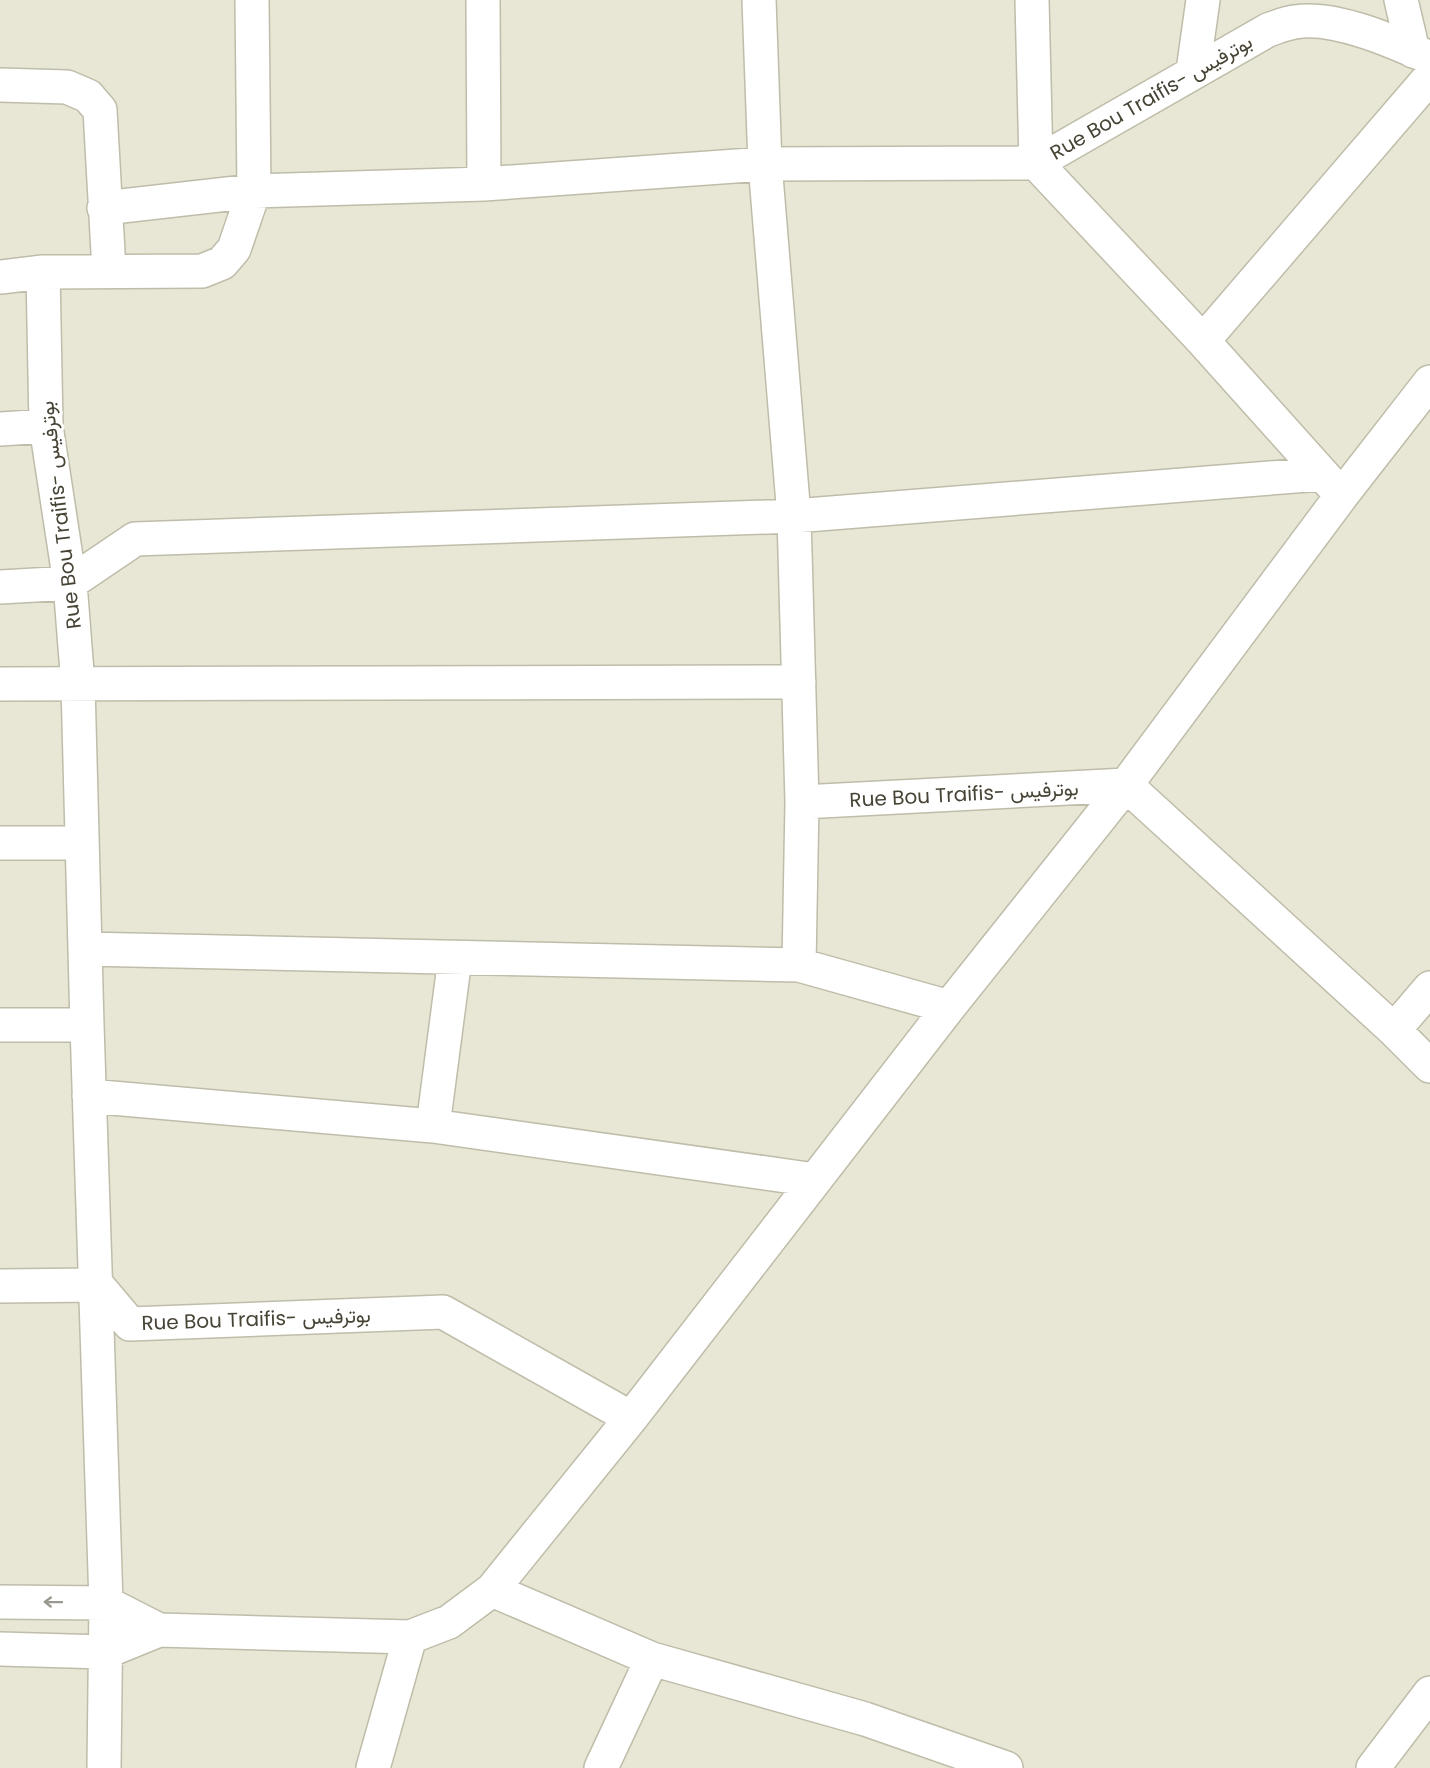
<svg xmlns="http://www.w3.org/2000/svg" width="1430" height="1768" viewBox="0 0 1430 1768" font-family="Poppins,Vazirmatn,sans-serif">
  <rect width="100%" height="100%" fill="#f4f3e7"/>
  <path fill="#e8e6d5" d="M 0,0 L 1430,0 L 1430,1768 L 0,1768 Z"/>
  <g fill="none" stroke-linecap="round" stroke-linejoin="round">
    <defs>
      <path id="minor" d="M 483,0 L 484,184
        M 759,0 L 765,164 L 794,516 L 802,802 L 799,965
        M 1032,0 L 1036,163
        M 1401,0 L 1413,51
        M 1193,71 L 1203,0
        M 0,85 L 67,87 L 88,96 L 100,110 L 109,270
        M 1036,163 L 1203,341 L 1333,486
        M 104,208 L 254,191 L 484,184 L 765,164 L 1036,163 L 1268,30 C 1277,27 1286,23 1295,22 C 1334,15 1395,42 1430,58
        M 43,272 L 46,426 L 70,583 L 78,685 L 87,1025 L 106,1603 L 104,1768
        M 0,277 L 43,272 L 202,271 L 222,263 L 234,249 L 254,191 L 252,0
        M 1203,341 L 1430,77
        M 0,429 L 46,426
        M 0,587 L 70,583 L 135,539 L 794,516 L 1321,474
        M 0,684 L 799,682
        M 802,802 L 1126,785 L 1394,1030 L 1430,1066
        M 0,843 L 82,843
        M 85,949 L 799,965 L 949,1007
        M 0,1025 L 87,1025
        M 1394,1030 L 1430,988
        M 89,1096 L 433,1126 L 455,958
        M 433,1126 L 815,1180
        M 97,1285 L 130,1324 L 443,1312 L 631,1418
        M 0,1286 L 97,1285
        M 492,1590 L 652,1659 L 601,1768
        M 0,1602 L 106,1603 L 159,1630
        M 0,1649 L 105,1652 L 159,1630 L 410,1637 L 449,1622 L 492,1590 L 631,1418 L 949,1007 L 1126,785 L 1342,495 L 1430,382
        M 652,1659 L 865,1719 L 1006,1768
        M 373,1768 L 410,1637
        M 1373,1768 L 1430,1693"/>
    </defs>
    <use href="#minor" stroke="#bfbda9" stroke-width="36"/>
    <use href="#minor" stroke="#fff" stroke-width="33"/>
  </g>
  <defs><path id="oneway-shaft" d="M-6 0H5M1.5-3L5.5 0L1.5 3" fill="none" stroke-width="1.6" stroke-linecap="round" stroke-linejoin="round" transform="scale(1.5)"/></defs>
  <use stroke="#9a9890" href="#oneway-shaft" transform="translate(53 1602) rotate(-179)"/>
  <g text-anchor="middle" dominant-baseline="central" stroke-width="6" stroke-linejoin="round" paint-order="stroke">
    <g font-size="20" fill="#474436" stroke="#fff">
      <text transform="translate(1151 97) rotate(-30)">Rue Bou Traifis- بوترفيس</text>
      <text transform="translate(60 515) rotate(-97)">Rue Bou Traifis- بوترفيس</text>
      <text transform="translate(964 794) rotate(-3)">Rue Bou Traifis- بوترفيس</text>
      <text transform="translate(256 1319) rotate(-2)">Rue Bou Traifis- بوترفيس</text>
    </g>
  </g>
</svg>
